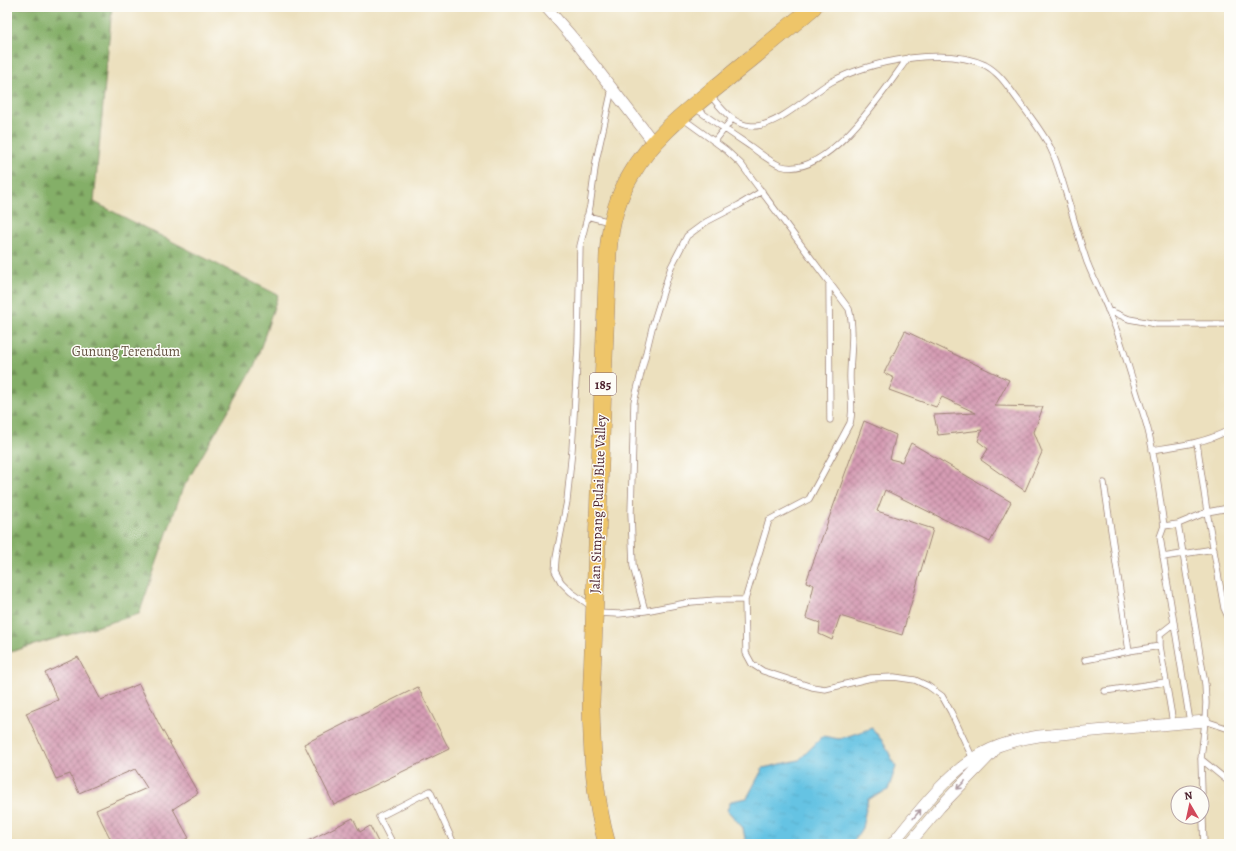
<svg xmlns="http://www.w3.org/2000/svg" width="1236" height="851" viewBox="0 0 1236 851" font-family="Alegreya,serif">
  <defs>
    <pattern id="forest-firs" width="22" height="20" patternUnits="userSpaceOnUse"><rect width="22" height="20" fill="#84af67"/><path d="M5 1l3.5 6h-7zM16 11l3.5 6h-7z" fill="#6e8e55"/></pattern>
    <pattern id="water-ripples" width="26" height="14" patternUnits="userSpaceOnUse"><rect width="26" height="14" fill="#65c3e3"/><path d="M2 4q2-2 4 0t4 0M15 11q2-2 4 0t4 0" fill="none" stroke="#59a7c3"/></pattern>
    <pattern id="building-cross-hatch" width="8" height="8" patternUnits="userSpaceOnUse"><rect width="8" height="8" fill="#d59cb4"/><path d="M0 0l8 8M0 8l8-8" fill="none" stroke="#af7f93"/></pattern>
  </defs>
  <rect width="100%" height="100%" fill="#fdfcf7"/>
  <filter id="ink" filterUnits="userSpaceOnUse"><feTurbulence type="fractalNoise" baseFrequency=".025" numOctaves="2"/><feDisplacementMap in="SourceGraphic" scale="8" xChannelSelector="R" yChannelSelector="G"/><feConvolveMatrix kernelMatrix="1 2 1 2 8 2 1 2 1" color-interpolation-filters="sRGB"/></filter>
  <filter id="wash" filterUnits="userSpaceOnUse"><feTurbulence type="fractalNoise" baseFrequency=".012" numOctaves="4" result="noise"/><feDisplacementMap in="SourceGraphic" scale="16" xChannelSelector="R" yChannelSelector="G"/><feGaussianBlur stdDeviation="0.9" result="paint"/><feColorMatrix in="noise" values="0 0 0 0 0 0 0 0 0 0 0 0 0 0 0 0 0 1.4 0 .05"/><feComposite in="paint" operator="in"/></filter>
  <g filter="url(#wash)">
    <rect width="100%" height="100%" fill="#ece0be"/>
    <path fill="url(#forest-firs)" stroke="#676749" d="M 7,7 L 112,7 L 94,202 L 278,295 L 255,365 L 182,490 L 139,614 L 7,653 Z"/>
    <path fill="url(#water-ripples)" stroke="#587187" d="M 872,728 L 884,743 L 896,767 L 888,790 L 868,799 L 862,828 L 852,844 L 746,844 L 743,828 L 727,810 L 731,801 L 747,798 L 763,768 L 799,760 L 823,736 L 839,739 Z"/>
    <g id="blocks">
      <path fill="url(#building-cross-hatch)" d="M 905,331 L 1009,380 L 995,406 L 1043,407 L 1034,432 L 1042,452 L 1025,491 L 981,460 L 988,449 L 978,441 L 982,430 L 938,435 L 934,415 L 976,413 L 942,397 L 936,407 L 889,390 L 894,378 L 884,373 Z
        M 864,421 L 896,435 L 890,459 L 902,462 L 911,443 L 1011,502 L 990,542 L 885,490 L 877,511 L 933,529 L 902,635 L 840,616 L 832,640 L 819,634 L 820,623 L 806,618 L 814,585 L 806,582 Z
        M 78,657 L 101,700 L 139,684 L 160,726 L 198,793 L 173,809 L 189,838 L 177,844 L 113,844 L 96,810 L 147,788 L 135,769 L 79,793 L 70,774 L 56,779 L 26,713 L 58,700 L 45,673 Z
        M 418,687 L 449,749 L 334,805 L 304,744 Z
        M 353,818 L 360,832 L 370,826 L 379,844 L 302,844 Z"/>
    </g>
  </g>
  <g filter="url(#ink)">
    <use href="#blocks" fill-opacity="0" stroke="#9b8074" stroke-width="1"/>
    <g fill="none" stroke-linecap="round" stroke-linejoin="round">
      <defs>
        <path id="service" d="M 710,95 C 721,108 733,125 751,126 C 777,128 810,94 831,82 C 868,61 946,46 985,65 C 1000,73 1008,87 1018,100 C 1029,115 1041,130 1050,147 C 1057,161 1061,177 1066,193 C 1073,216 1079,239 1087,262 C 1096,285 1108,307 1116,329 C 1123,347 1128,366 1134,384 C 1138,399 1144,414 1148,430 C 1156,461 1159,494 1164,526 L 1160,537 L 1190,722
          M 695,108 C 713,121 732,134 750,146 C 760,153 770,162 781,166 C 827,180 885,89 908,58
          M 714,142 L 732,119
          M 587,216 L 610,222
          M 829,284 L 830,420
          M 1108,310 L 1129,319 L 1156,324 L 1229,324
          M 1152,450 C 1179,446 1205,443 1229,430
          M 1104,483 L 1129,651
          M 1229,508 L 1207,512 L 1224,608 L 1229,619
          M 1178,524 L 1205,684 L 1206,703 L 1205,721 L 1201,759 L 1202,793
          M 1164,526 L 1178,524 L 1207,512 L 1197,443
          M 1163,557 L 1214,549
          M 745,600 L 746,653 L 752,664 L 763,671 L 812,687 L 825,689 L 871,678 L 894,677 L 915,680 L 928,686 L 942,696 L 951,712 L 974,761
          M 592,607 L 571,592 L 561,582 L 555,571 L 556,558 L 567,501 L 572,450 L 578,345 L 580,246 L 590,206 L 596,161 L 612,89
          M 645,611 L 633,566 L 631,513 L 634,402 L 653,324 L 671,267 L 687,236 L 706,222 L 739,205 L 762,191
          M 596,613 L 619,614 L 645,611 L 691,602 L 716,600 L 745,600 L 769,520 L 809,499 L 850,423 C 854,408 850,393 850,377 C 850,355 855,331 849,309 L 741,164 L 726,150 L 682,118
          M 1160,646 L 1173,723
          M 1085,660 L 1129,651 L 1160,646 L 1160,634 L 1174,623
          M 1105,691 L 1166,682
          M 1205,721 L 1229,729
          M 1201,759 L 1229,782
          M 1202,798 L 1204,844
          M 393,844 L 379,817 L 430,791 L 454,844"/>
        <path id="minor" d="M 546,7 L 573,38 L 654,143
          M 892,844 C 916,815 948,772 981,754 C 999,744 1019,739 1039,736 L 1205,721
          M 909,844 L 940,807 L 993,752"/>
        <path id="primary" d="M 607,844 C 594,798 592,752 591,704 L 608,253 C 610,225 616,199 631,175 C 653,136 690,109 724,81 C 754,56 784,32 813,7"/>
      </defs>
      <use href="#service" stroke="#9b8074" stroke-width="7"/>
      <use href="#minor" stroke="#9b8074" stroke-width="12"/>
      <use href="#primary" stroke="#9b8074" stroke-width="18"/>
      <use href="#service" stroke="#fff" stroke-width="5.5"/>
      <use href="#minor" stroke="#fff" stroke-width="11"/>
      <use href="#primary" stroke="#eec569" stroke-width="17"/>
    </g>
    <defs><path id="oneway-shaft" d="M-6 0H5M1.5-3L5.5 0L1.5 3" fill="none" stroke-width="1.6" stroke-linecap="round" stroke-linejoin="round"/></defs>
    <g stroke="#ae9aa0">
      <use href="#oneway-shaft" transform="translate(961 785) rotate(135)"/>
      <use href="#oneway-shaft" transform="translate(917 814) rotate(-50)"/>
    </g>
  </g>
  <g text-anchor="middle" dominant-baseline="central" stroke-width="3" stroke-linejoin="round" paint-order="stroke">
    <rect fill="#fdfcf7" stroke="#806168" stroke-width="1" x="590" y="373" width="26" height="22" rx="3"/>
    <g font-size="13" font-weight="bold" fill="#4a1f2b">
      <text x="603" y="384">185</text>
    </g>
    <g font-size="14" fill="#655342" stroke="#fdfcf7">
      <text x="126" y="351">Gunung Terendum</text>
    </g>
    <g font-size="14" fill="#4a1f2b" stroke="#fdfcf7">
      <text transform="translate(598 504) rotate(-88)">Jalan Simpang Pulai Blue Valley</text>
    </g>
  </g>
  <rect width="1236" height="851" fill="none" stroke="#fdfcf7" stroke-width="24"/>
  <g transform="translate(1190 805) rotate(351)"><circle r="19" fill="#fdfcf7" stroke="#b5a4a5"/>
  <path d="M0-3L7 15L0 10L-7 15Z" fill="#d1495b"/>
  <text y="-6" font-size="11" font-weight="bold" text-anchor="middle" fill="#4a1f2b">N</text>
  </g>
</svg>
